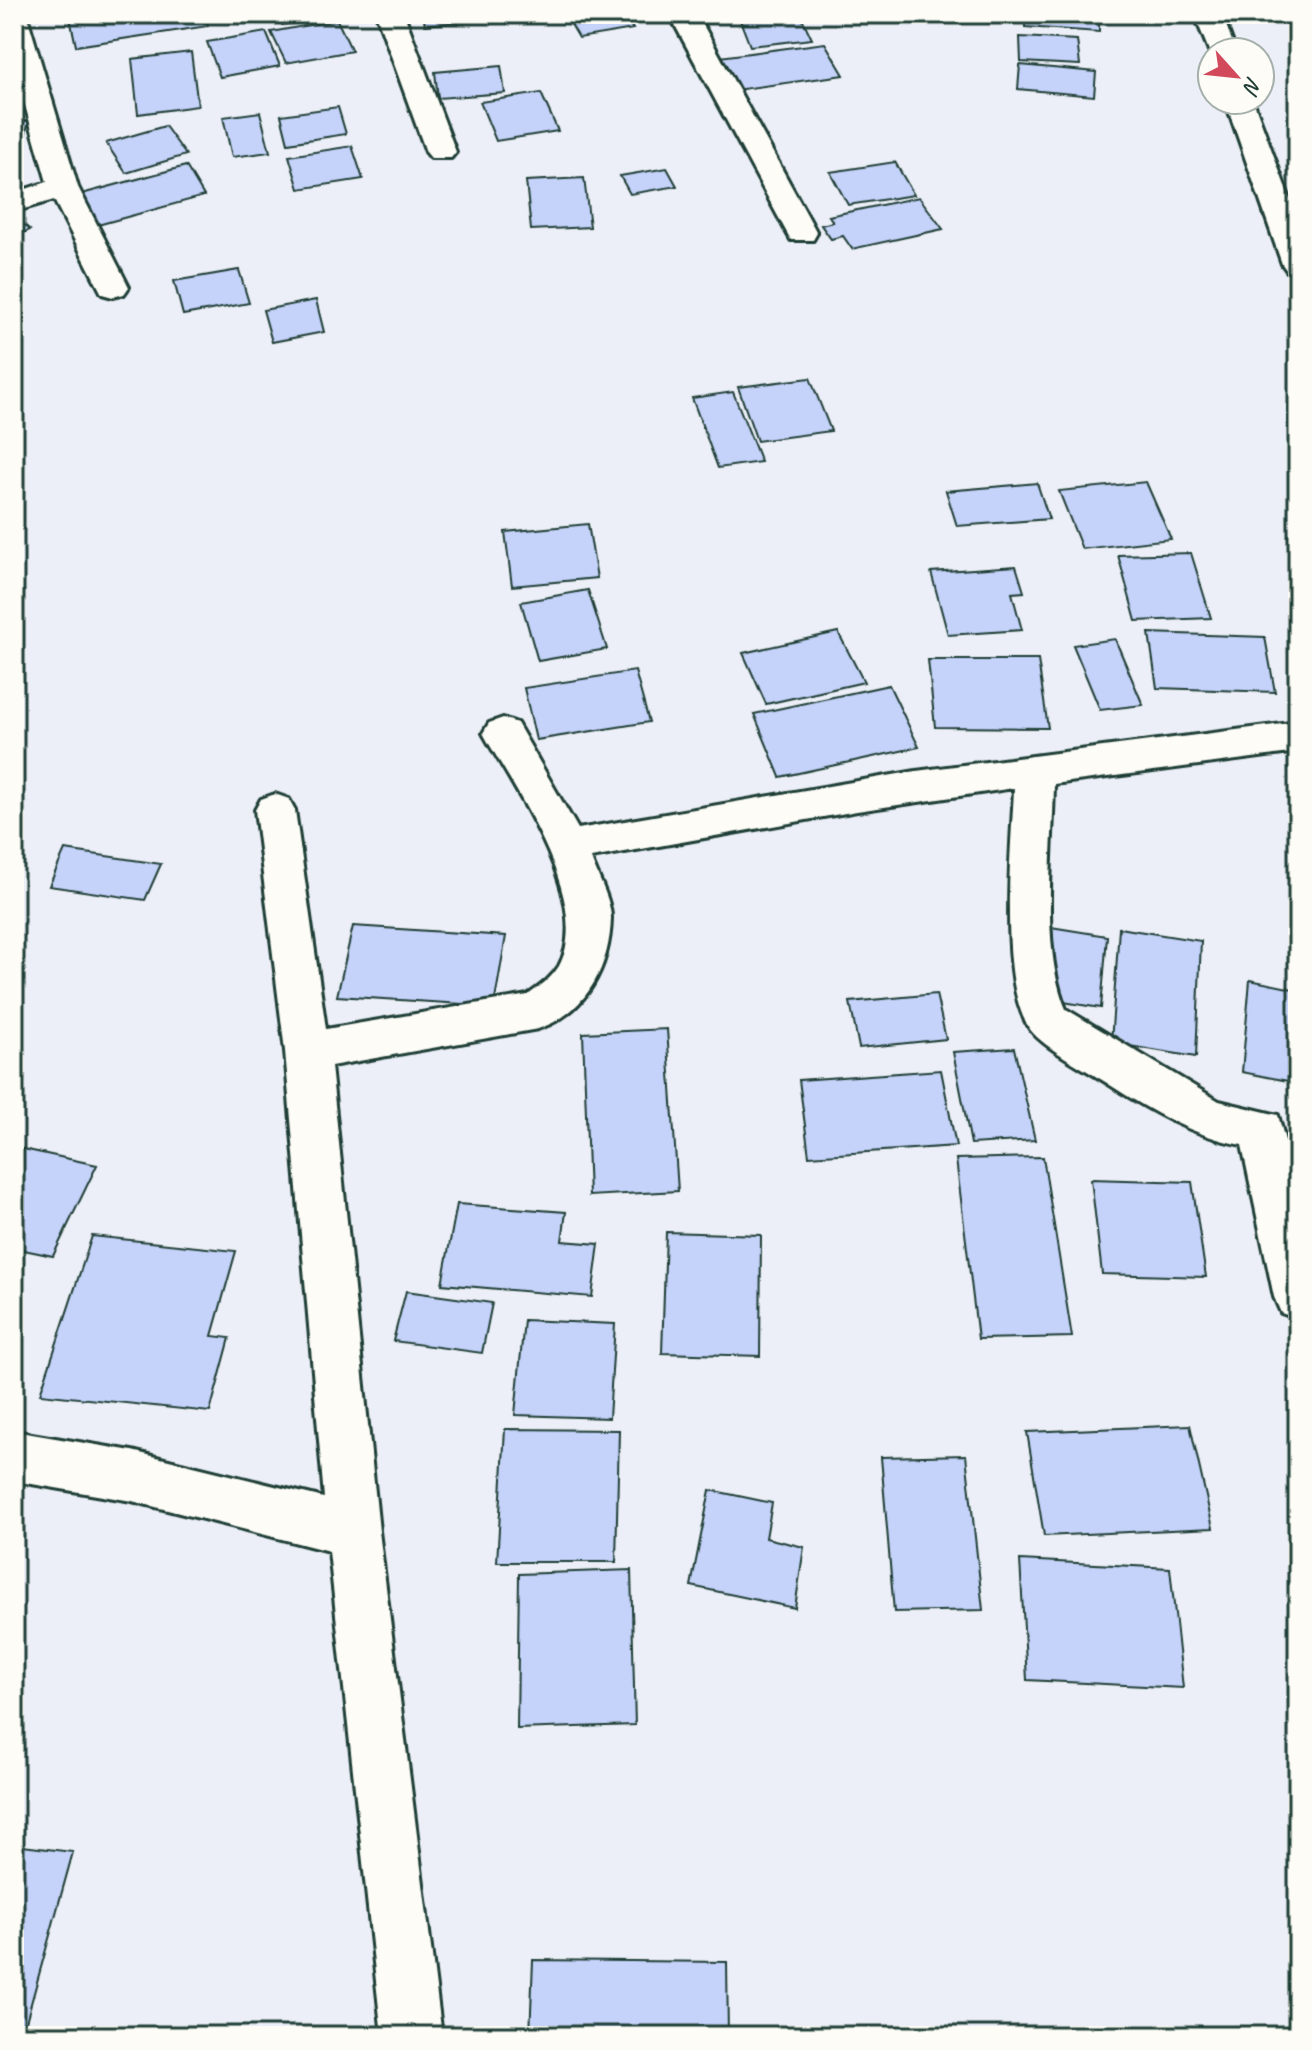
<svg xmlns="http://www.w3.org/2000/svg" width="1312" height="2050" viewBox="0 0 1312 2050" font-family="Caveat,sans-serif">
  <rect width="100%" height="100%" fill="#eceff8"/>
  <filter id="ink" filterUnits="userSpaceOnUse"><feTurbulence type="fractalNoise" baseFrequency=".0125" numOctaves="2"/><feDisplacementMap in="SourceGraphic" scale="16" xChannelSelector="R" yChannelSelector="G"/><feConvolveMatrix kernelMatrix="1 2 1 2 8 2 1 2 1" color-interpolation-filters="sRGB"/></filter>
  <g filter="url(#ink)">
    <path fill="#c5d2f9" stroke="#1f3d34" stroke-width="2" d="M 101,14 L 205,14 L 208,26 L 76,46 L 70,18 Z
      M 279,14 L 345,14 L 346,16 L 282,25 Z
      M 423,14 L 522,14 L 522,17 L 425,25 Z
      M 565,14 L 624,14 L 633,29 L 579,38 Z
      M 800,14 L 812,39 L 750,46 L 740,20 Z
      M 1025,14 L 1099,14 L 1099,32 L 1025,27 Z
      M 337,20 L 352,51 L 286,63 L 271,32 Z
      M 266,32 L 280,66 L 220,77 L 207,42 Z
      M 1020,37 L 1077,40 L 1080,65 L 1021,62 Z
      M 825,43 L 844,75 L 728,91 L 712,58 Z
      M 191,52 L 198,106 L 138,114 L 132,59 Z
      M 1020,65 L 1096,72 L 1094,96 L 1018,89 Z
      M 501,66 L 505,93 L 438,98 L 435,72 Z
      M 541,93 L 558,131 L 496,141 L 480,102 Z
      M 338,107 L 346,134 L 288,143 L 281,115 Z
      M 260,112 L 270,152 L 232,157 L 223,117 Z
      M 14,121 L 29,121 L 20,153 L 14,153 Z
      M 165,126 L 186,155 L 126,173 L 106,143 Z
      M 352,146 L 363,179 L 299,189 L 289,156 Z
      M 895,162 L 914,195 L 848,205 L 830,172 Z
      M 186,166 L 204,196 L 94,226 L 78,195 Z
      M 667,168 L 677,186 L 630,194 L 620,176 Z
      M 584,178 L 590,227 L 531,230 L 526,181 Z
      M 919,197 L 943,229 L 852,249 L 843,236 L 831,239 L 821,225 L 833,222 L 829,216 Z
      M 14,215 L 30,230 L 14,237 Z
      M 239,270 L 249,303 L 183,315 L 174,281 Z
      M 316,300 L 324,332 L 272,342 L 263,310 Z
      M 810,378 L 831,431 L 757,441 L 738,387 Z
      M 733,392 L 761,462 L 718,468 L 692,398 Z
      M 1146,482 L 1171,539 L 1082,549 L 1059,491 Z
      M 1037,483 L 1049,519 L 957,526 L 946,491 Z
      M 588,524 L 597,578 L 512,586 L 505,532 Z
      M 1191,553 L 1211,618 L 1136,621 L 1118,555 Z
      M 1016,566 L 1024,592 L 1012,593 L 1022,630 L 948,635 L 931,572 Z
      M 588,590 L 607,649 L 538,661 L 521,602 Z
      M 838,632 L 864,682 L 766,704 L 743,653 Z
      M 1149,633 L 1265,637 L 1275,692 L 1157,688 Z
      M 1115,639 L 1143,705 L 1100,710 L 1073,645 Z
      M 928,660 L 1038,660 L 1048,728 L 935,727 Z
      M 635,671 L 649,722 L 536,740 L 524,688 Z
      M 889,685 L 919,747 L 780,777 L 754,714 Z
      M 65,850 L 161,864 L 145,900 L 49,886 Z
      M 353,926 L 506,936 L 494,1006 L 337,996 Z
      M 1051,927 L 1107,936 L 1101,1008 L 1044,999 Z
      M 1119,928 L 1201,941 L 1196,1057 L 1111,1043 Z
      M 1250,980 L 1298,990 L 1298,1083 L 1242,1072 Z
      M 936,994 L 946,1039 L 859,1048 L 850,1002 Z
      M 667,1029 L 678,1191 L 589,1196 L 583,1033 Z
      M 1014,1048 L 1035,1140 L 971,1144 L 953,1052 Z
      M 941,1070 L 956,1146 L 809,1156 L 799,1080 Z
      M 14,1147 L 97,1165 L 53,1256 L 14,1248 Z
      M 1043,1157 L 1072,1337 L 978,1339 L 956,1159 Z
      M 1091,1179 L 1192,1182 L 1206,1277 L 1102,1274 Z
      M 457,1204 L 566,1212 L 562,1241 L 599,1244 L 592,1297 L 442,1284 Z
      M 666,1232 L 761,1235 L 760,1356 L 662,1353 Z
      M 92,1236 L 236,1251 L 212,1336 L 230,1338 L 210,1412 L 40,1394 Z
      M 406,1291 L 492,1303 L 482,1353 L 393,1341 Z
      M 524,1320 L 615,1324 L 609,1418 L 515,1415 Z
      M 1190,1425 L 1213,1528 L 1044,1536 L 1027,1432 Z
      M 505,1429 L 619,1430 L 616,1562 L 497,1562 Z
      M 966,1455 L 983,1610 L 894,1612 L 881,1457 Z
      M 710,1490 L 772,1503 L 766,1538 L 804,1547 L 795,1608 L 691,1586 Z
      M 1020,1560 L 1170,1568 L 1183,1688 L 1027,1680 Z
      M 631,1570 L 635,1725 L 517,1729 L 519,1574 Z
      M 14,1845 L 73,1852 L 22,2036 L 14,2036 Z
      M 533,1960 L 727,1962 L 728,2036 L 530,2036 Z"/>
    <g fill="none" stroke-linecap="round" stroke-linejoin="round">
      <defs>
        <path id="minor" d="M 14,14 L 24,14 L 28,19 L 78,187 L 129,287 L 124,294 L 113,297 L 102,294 L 54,200 L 14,212 L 14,193 L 47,182 L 14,67 Z
          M 376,14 L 404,14 L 456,152 L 451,158 L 431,158 L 426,152 Z
          M 669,14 L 697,14 L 817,233 L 813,240 L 791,240 L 787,233 Z
          M 1194,14 L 1222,14 L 1236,52 L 1212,52 L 1212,58 Z
          M 1225,100 L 1253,100 L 1298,221 L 1298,273 L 1287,271 L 1282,264 Z
          M 503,718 L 517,723 L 578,829 L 916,771 L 1298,722 L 1298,752 L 1054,784 C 1053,852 1040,947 1066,1009 L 1219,1101 L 1278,1115 L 1298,1188 L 1298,1319 L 1281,1313 L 1274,1297 L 1242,1145 C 1194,1136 1152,1112 1110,1085 C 1089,1071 1051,1052 1034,1034 C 996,994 1012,844 1014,788 L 857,811 L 591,858 C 597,876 611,899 611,918 C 610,967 586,1013 538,1029 L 331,1066 L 379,1531 L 442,2036 L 382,2036 L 329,1551 L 132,1501 L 14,1481 L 14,1431 L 132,1451 L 324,1498 L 285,1051 L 255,810 L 261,799 L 275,794 L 289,799 L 295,810 L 326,1029 L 528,995 C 540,986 551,979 559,966 C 594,902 514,789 483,733 L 489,723 Z"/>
      </defs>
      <use href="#minor" stroke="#1f3d34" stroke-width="6"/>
      <use href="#minor" fill="#fdfcf7" fill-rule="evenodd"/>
    </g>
  </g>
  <rect width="1312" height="2050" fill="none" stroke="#fdfcf7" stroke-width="48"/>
  <rect x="24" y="24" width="1264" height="2002" fill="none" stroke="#1f3d34" stroke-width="3" filter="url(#ink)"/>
  <g transform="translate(1236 76) rotate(117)"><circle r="38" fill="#fdfcf7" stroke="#a4b0a9" stroke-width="2"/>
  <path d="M0-6L14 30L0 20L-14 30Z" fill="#d1495b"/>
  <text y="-12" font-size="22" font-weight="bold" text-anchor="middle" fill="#1f3d34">N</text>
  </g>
</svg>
